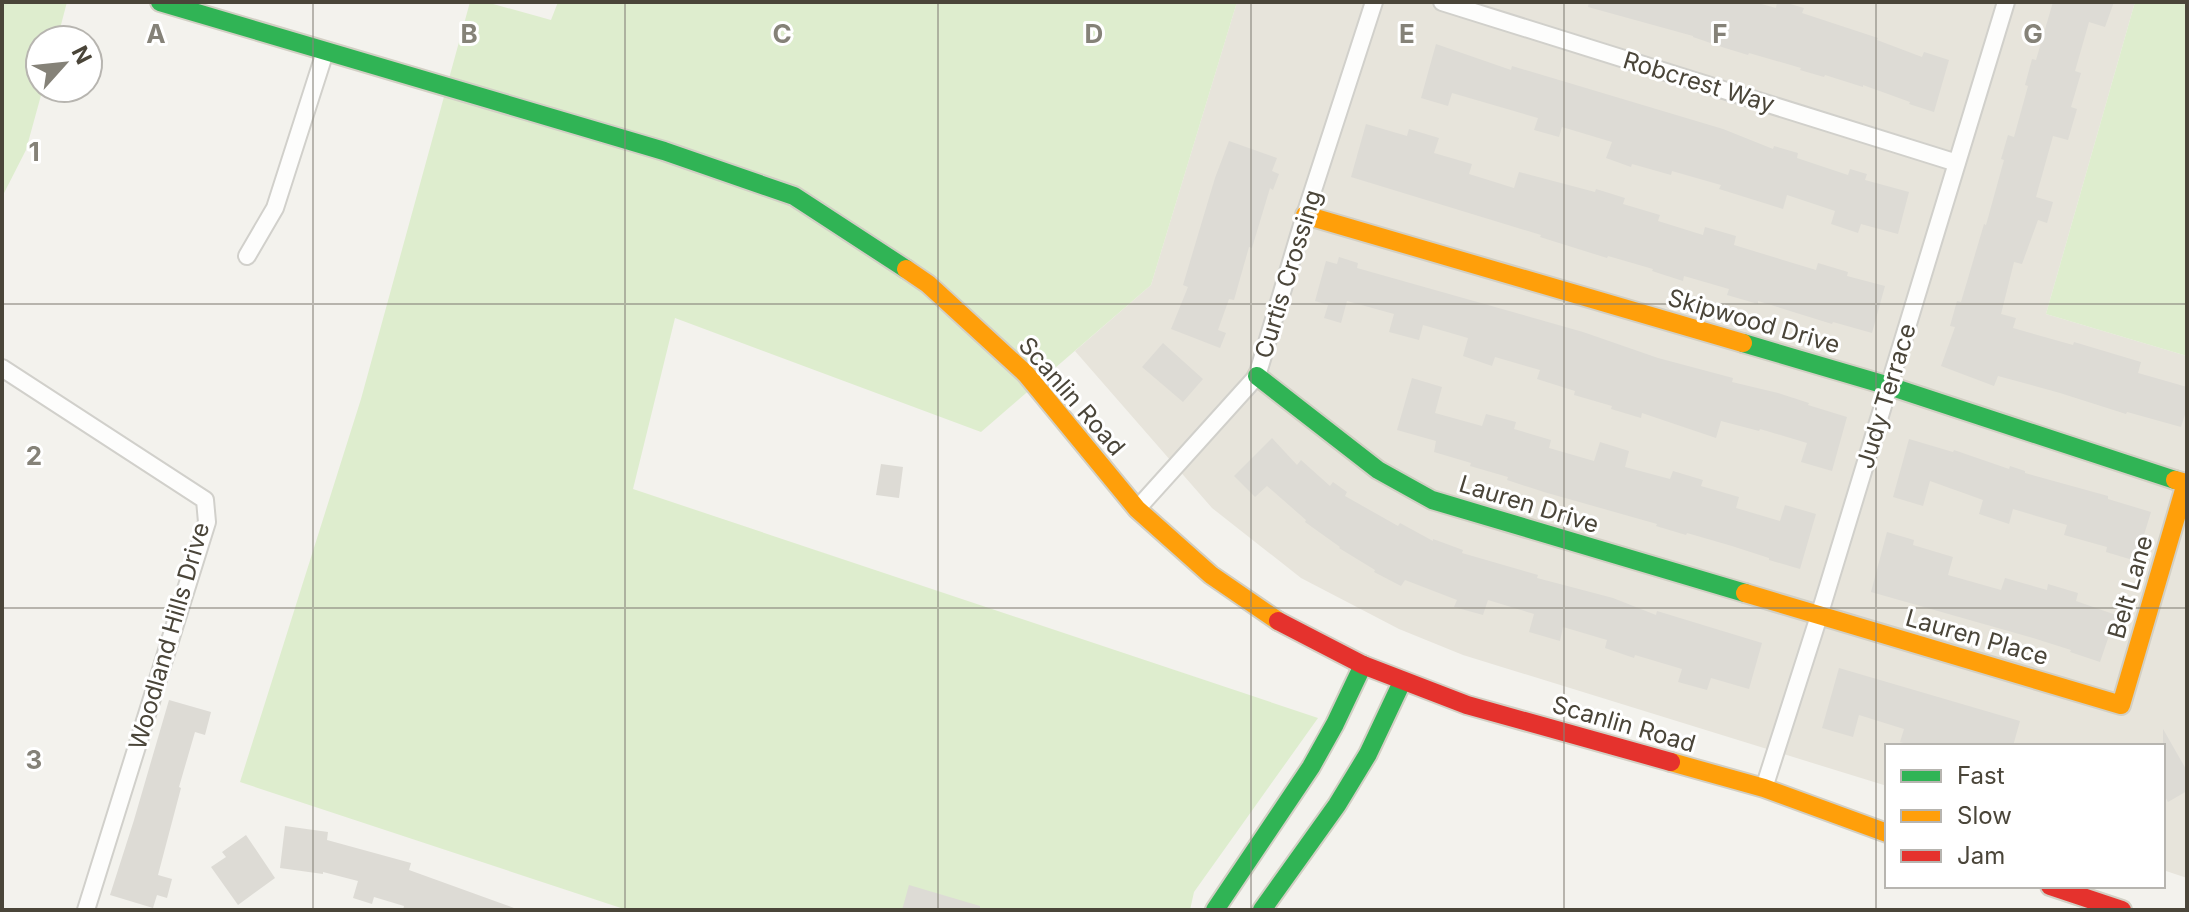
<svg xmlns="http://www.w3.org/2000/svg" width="2189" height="912" viewBox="0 0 2189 912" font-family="Inter,sans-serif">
  <rect width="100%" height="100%" fill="#f3f2ed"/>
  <path fill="#e7e4db" d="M 1237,2 L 2135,2 L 2046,314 L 2187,356 L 2187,878 L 2163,870 L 2163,746 L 1887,746 L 1887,786 L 1463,655 L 1399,629 L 1301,578 L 1212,508 L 1075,351 L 1151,285 Z"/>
  <path fill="#deedce" d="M 2,2 L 67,2 L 57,40 L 40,40 L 40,88 L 43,88 L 26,150 L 2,197 Z
    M 470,2 L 486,2 L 551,20 L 558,2 L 1237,2 L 1151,285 L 981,432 L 675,318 L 633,489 L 1318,718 L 1194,892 L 1190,910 L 627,910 L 240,782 L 361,399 Z
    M 2135,2 L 2187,2 L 2187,356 L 2046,314 Z"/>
  <path fill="#dddbd5" d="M 1589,2 L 1754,2 L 1776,8 L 1777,2 L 1783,2 L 1804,8 L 1802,13 L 1878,38 L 1877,40 L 1922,57 L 1924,52 L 1949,60 L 1934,112 L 1909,104 L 1910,102 L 1863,85 L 1863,87 L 1825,75 L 1824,77 L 1800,70 L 1801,68 L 1749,53 L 1748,55 L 1725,48 L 1693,37 L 1693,36 L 1588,7 Z
    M 2053,2 L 2114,2 L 2105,27 L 2089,22 L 2075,71 L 2081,73 L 2071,107 L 2077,109 L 2068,140 L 2053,136 L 2036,197 L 2053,202 L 2047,223 L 2038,220 L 2022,264 L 2014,262 L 2001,314 L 2016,318 L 2013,328 L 2073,345 L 2074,342 L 2141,362 L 2138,373 L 2187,387 L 2187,408 L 2181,427 L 2127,412 L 2126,414 L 2060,393 L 1998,376 L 1994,386 L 1941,366 L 1955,327 L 1950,326 L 1957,301 L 1961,302 L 1984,224 L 1986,225 L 2004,160 L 2001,159 L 2008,135 L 2014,137 L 2028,86 L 2025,85 L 2032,59 L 2036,60 Z
    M 1436,44 L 1511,70 L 1512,66 L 1723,129 L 1773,149 L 1774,146 L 1798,153 L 1797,158 L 1848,175 L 1850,169 L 1867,174 L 1865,180 L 1909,192 L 1898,234 L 1861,224 L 1858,233 L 1831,224 L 1835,211 L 1787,195 L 1783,209 L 1719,189 L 1721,185 L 1672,171 L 1671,175 L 1632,164 L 1631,167 L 1606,158 L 1612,142 L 1562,127 L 1559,137 L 1534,130 L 1538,118 L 1490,104 L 1452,93 L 1448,106 L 1421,98 Z
    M 1366,124 L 1407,136 L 1409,129 L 1439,138 L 1434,153 L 1472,164 L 1469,174 L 1514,188 L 1519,172 L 1595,192 L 1596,189 L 1625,198 L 1623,204 L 1660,215 L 1658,221 L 1703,235 L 1705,227 L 1736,236 L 1734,245 L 1816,270 L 1818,263 L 1848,272 L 1847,276 L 1885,286 L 1872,333 L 1833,322 L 1832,324 L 1758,301 L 1758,304 L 1727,295 L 1729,289 L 1684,276 L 1683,281 L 1652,271 L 1653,269 L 1608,256 L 1607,258 L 1540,237 L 1541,235 L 1351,177 Z
    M 1229,141 L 1277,158 L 1272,171 L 1279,174 L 1273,190 L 1270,188 L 1252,248 L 1249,247 L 1234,300 L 1229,299 L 1218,330 L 1226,333 L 1220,348 L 1171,329 L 1188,287 L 1183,285 L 1215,178 Z
    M 1339,257 L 1358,263 L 1357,268 L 1583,332 L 1658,358 L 1733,378 L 1732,382 L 1778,393 L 1809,403 L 1808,405 L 1847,417 L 1832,471 L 1801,462 L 1807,443 L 1760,429 L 1759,431 L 1721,421 L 1716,438 L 1642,413 L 1641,418 L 1611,409 L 1612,406 L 1574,395 L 1575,391 L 1537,379 L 1540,370 L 1495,357 L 1492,366 L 1463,356 L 1468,338 L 1423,325 L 1419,340 L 1389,332 L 1394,314 L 1347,301 L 1341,323 L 1324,318 L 1328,305 L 1315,301 L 1326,261 L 1337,264 Z
    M 1163,343 L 1203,379 L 1183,402 L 1142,367 Z
    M 1412,378 L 1442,387 L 1435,413 L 1482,426 L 1486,414 L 1516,422 L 1514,429 L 1551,440 L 1549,448 L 1594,461 L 1600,442 L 1629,451 L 1625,467 L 1670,479 L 1673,471 L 1703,480 L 1701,486 L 1739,497 L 1736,508 L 1780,521 L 1785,505 L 1816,514 L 1800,569 L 1769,560 L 1769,558 L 1732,546 L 1687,533 L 1686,535 L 1656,526 L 1657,524 L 1544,492 L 1507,480 L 1508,477 L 1470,466 L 1471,463 L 1434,452 L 1436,441 L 1397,430 Z
    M 1272,438 L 1297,465 L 1301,460 L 1330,486 L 1333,482 L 1347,492 L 1345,496 L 1398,526 L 1400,523 L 1433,541 L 1433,539 L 1463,550 L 1462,553 L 1538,575 L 1537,578 L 1613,598 L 1656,615 L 1657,611 L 1762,643 L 1749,689 L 1711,678 L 1707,690 L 1678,682 L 1682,669 L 1635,655 L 1634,658 L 1605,648 L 1607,640 L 1563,627 L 1560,641 L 1529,632 L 1534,614 L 1488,600 L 1483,615 L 1454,607 L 1457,600 L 1405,580 L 1401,586 L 1374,572 L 1375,570 L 1339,548 L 1340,547 L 1305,522 L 1306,520 L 1267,486 L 1255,497 L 1234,476 Z
    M 1909,439 L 1953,452 L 1954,450 L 2009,469 L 2010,466 L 2025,471 L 2025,473 L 2108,496 L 2108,499 L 2151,512 L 2136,561 L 2106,552 L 2107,547 L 2064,535 L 2067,525 L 2013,509 L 2009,524 L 1979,514 L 1983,500 L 1930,481 L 1923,506 L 1893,497 Z
    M 881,464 L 903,467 L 899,498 L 876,495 Z
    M 1887,532 L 1914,540 L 1913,545 L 1953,557 L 1948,575 L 2001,590 L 2005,578 L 2047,590 L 2048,584 L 2078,593 L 2076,601 L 2116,615 L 2100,662 L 2070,652 L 2071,650 L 2033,638 L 1871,592 Z
    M 1839,668 L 2020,721 L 2013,746 L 1914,746 L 1900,742 L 1904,729 L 1859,715 L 1853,737 L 1822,728 Z
    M 169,700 L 211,712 L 205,735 L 195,732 L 179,787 L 181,788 L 158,875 L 172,879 L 167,898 L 157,895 L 153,908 L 110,895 L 134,820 Z
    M 2163,729 L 2187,771 L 2187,791 L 2168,802 L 2163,793 Z
    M 285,826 L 328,832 L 327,840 L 411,863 L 409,870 L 514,908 L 513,910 L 403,910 L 404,906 L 374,897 L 372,904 L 353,898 L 358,881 L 323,872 L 323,874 L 280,868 Z
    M 246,835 L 275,878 L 238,905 L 211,867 L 226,857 L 222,852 Z
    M 909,885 L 980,906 L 980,910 L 902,910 Z"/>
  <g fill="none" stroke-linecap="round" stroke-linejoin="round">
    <defs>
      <path id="street" d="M 1442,2 L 1957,163
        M 247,256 L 275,208 L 325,52
        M 2,368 L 205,500 L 207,522 L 86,910
        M 1137,509 L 1257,376 L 1305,215 L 1374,2
        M 1764,788 L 1819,616 L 2006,2"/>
      <path id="fast" d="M 160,2 L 664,151 L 794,196 L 906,269
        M 1743,343 L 1889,386 L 2175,480
        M 1257,376 L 1378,470 L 1432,500 L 1745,593
        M 1215,910 L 1311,767 L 1335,724 L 1363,665
        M 1262,910 L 1337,805 L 1368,754 L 1402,682"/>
      <path id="slow" d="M 1305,215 L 1743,343
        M 906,269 L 928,284 L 1026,374 L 1137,509 L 1211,575 L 1278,621
        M 1745,593 L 2121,705 L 2186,483 L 2175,480
        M 1671,762 L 1764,788 L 1887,833"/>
      <path id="jam" d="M 1278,621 L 1363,665 L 1467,705 L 1671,762
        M 2050,886 L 2122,910"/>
    </defs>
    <use href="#street" stroke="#d1d0cb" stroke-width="20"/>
    <use href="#fast" stroke="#d2cfc4" stroke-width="22"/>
    <use href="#slow" stroke="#d2cfc4" stroke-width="22"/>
    <use href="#jam" stroke="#d2cfc4" stroke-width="22"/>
    <use href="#street" stroke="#fdfdfc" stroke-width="16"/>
    <use href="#fast" stroke="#30b455" stroke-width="18"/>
    <use href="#slow" stroke="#ff9f0a" stroke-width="18"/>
    <use href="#jam" stroke="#e5322d" stroke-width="18"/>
  </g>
  <path fill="none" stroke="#858278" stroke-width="2" stroke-opacity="0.55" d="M 313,2 L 313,910M 625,2 L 625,910M 938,2 L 938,910M 1251,2 L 1251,910M 1564,2 L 1564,910M 1876,2 L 1876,910M 2,304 L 2187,304M 2,608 L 2187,608"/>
  <g text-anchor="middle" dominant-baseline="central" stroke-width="6" stroke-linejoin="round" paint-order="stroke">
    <g font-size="24" fill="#4a4539" stroke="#fff">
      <text transform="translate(1699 82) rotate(17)">Robcrest Way</text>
      <text transform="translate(1288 274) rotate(-73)">Curtis Crossing</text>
      <text transform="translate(1754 321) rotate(16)">Skipwood Drive</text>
      <text transform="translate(1072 396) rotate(49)">Scanlin Road</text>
      <text transform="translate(1886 396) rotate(-73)">Judy Terrace</text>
      <text transform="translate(1529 504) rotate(17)">Lauren Drive</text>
      <text transform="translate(2130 587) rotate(-74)">Belt Lane</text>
      <text transform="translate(169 636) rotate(-74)">Woodland Hills Drive</text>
      <text transform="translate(1977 637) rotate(16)">Lauren Place</text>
      <text transform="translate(1624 724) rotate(16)">Scanlin Road</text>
    </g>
  </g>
  <g font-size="26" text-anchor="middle" font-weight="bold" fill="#858278" stroke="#fff" stroke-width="6" stroke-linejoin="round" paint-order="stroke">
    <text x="156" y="43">A</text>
    <text x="469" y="43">B</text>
    <text x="782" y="43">C</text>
    <text x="1094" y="43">D</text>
    <text x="1407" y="43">E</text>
    <text x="1720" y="43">F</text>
    <text x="2033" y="43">G</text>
    <text x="34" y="161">1</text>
    <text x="34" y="465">2</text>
    <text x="34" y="769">3</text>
  </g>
  <rect width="2189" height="912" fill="none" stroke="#4a4539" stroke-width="8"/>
  <rect x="1885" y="744" width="280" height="144" fill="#ffffff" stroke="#b7b5b0" stroke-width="2"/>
  <rect x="1901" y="770" width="40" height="12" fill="#30b455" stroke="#b7b5b0" stroke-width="2"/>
  <text x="1957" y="784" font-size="24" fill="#4a4539">Fast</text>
  <rect x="1901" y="810" width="40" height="12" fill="#ff9f0a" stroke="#b7b5b0" stroke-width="2"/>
  <text x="1957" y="824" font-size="24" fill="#4a4539">Slow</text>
  <rect x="1901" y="850" width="40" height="12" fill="#e5322d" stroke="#b7b5b0" stroke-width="2"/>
  <text x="1957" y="864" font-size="24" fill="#4a4539">Jam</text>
  <g transform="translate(64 64) rotate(63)"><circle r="38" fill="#ffffff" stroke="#b7b5b0" stroke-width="2"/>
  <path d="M0-6L14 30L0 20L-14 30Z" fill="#858278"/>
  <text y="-12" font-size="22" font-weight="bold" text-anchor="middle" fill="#4a4539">N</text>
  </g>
</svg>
